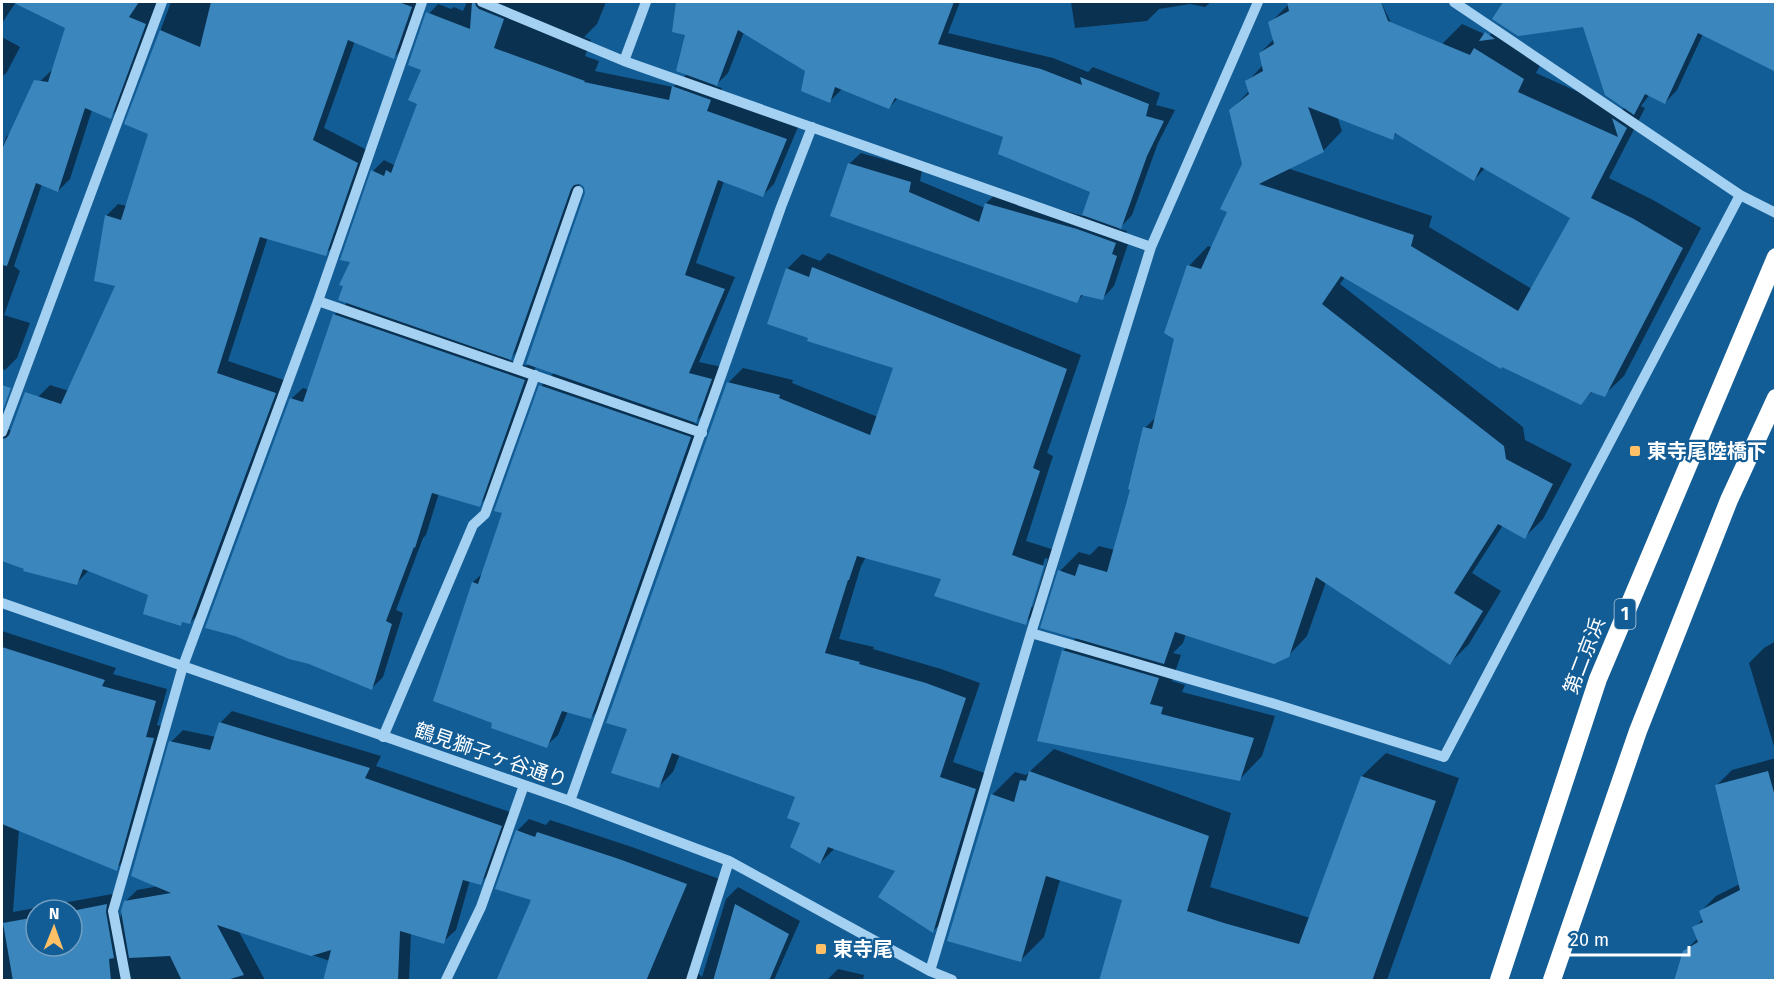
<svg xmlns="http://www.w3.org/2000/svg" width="1777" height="982" viewBox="0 0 1777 982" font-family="'Fira Sans','Noto Sans JP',sans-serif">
  <rect width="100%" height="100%" fill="#135d96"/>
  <path fill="#0007" fill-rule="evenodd" d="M 2,2 L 16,2 L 2,23 Z
    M 84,2 L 161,2 L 122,105 L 110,117 L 92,110 L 70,179 L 58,191 L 42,184 L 14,266 L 20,271 L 4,315 L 30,323 L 17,358 L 5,370 L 2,369 L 2,145 L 3,146 L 6,137 L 10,133 L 30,91 L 53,69 L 62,42 Z
    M 171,2 L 421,2 L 406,45 L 394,57 L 355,41 L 324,128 L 369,151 L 338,242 L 325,254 L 268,237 L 228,361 L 287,381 L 202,610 L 190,623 L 183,621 L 180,624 L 150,594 L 89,570 L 76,584 L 2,559 L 2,427 L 23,435 L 38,397 L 50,385 L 69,391 L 117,284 L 106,216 L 118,204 L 127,206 L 150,133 L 126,123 Z
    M 467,2 L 606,2 L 597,24 L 584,37 L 591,40 L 585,56 L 599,61 L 595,71 L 673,87 L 687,74 L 687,34 L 674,31 L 677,2 L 960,2 L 948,33 L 1053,58 L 1088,72 L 1093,67 L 1160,93 L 1156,105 L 1175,110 L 1158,143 L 1132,215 L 1119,229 L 1127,231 L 1123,243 L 1128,244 L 1114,286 L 1103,298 L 1084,294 L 1076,302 L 849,164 L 861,153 L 922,170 L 920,181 L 985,208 L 986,203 L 998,192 L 1083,216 L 1091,191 L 1005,136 L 898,98 L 889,108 L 842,89 L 830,101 L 807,70 L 744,32 L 728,73 L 715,86 L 722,88 L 718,99 L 798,127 L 774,184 L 763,195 L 724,181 L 696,263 L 735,277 L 699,362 L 722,367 L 707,410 L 694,423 L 702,426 L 602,706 L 591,718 L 568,711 L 558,735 L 546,746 L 473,582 L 484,572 L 504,512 L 541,386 L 554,373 L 536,366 L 490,494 L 479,505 L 439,493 L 426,535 L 423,538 L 396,610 L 403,613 L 383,677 L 372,688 L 291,399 L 303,388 L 309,390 L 334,315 L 348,302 L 352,261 L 373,171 L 384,160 L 394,165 L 397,161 L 418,103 L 427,16 L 438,4 L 451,9 L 454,7 L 463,11 ZM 580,182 L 585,186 L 587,194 L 527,366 L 509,360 L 522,346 Z
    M 1071,2 L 1211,2 L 1205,7 L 1190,4 L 1159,9 L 1147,21 L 1075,28 Z
    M 1289,2 L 1381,2 L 1423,89 L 1411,119 L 1392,138 L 1337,116 L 1342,131 L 1323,151 L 1287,168 L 1432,216 L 1429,227 L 1532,289 L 1572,217 L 1485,168 L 1474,180 L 1467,95 L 1443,43 L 1462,24 L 1489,36 L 1495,30 L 1543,59 L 1536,73 L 1621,111 L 1625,107 L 1606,94 L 1576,2 L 1776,2 L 1776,70 L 1703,34 L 1677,90 L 1665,103 L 1650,94 L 1641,106 L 1645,108 L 1609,178 L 1653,200 L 1701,228 L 1624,376 L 1604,395 L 1593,391 L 1581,403 L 1345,277 L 1340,284 L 1523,427 L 1525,440 L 1572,464 L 1543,519 L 1524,538 L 1503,525 L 1472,573 L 1501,591 L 1469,644 L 1450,663 L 1326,582 L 1307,636 L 1288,656 L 1186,634 L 1183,643 L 1173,653 L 1181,655 L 1172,681 L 1185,685 L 1182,692 L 1275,716 L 1262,756 L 1240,779 L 1063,651 L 1077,637 L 1060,571 L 1079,552 L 1090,555 L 1099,546 L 1115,550 L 1132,489 L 1145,428 L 1157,416 L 1176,338 L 1189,266 L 1208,246 L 1212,248 L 1229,211 L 1244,164 L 1231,110 L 1249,91 L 1247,82 L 1263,65 L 1260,53 L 1274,39 L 1270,23 L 1289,4 Z
    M 1505,2 L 1568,2 L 1560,17 L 1494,18 Z
    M 2,37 L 20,47 L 7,72 L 2,77 Z
    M 828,253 L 1081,355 L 1047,453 L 1053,456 L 1026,541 L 1058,551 L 1040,608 L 1025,623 L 943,578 L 866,557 L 861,566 L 839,639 L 874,647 L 873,649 L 941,669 L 980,683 L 953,762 L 990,775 L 948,917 L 933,931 L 897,870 L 835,848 L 820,863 L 802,822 L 797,796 L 680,754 L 673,772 L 658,787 L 629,728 L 728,383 L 743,368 L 793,380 L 792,383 L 878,417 L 895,367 L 787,269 L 802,254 L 820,261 ZM 1045,558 L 1048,559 L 1033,607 L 1030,607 Z
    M 2,631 L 116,668 L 113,674 L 167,689 L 157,725 L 166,727 L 128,857 L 116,869 L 19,829 L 13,912 L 118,893 L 117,899 L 120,918 L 125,902 L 137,890 L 159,886 L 171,742 L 183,730 L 216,737 L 220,723 L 232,711 L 381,756 L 376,766 L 513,813 L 492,871 L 480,883 L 470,880 L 456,930 L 443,942 L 411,933 L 409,980 L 325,980 L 330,961 L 238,930 L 265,980 L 2,980 ZM 36,910 L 72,910 L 72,946 L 36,946 Z
    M 1776,641 L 1776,753 L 1749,663 L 1764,648 Z
    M 1054,749 L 1231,813 L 1210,887 L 1310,918 L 1362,776 L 1386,753 L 1459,778 L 1387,980 L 1101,980 L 1123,899 L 1060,880 L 1044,937 L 1021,960 L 992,795 L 1015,772 L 1026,775 Z
    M 1776,758 L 1776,980 L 1684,952 L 1698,938 L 1694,928 L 1703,919 L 1701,911 L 1716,896 L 1740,884 L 1716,786 L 1732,770 Z
    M 529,819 L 546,825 L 550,820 L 632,847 L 722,880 L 695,970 L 702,977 L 726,899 L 738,887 L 800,921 L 774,980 L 526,980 L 533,899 L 517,831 Z
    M 838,969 L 864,975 L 863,980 L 827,980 Z"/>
  <path fill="#3c86be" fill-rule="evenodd" d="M 12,2 L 139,2 L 129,17 L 146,24 L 111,119 L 85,108 L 58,192 L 36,183 L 7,266 L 2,265 L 2,149 L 34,80 L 48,82 L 65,28 Z
    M 211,2 L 399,2 L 412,7 L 394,59 L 348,40 L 313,140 L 358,163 L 326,256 L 260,237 L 217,373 L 276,393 L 190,624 L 182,622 L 181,626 L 143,614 L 148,595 L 83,569 L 77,585 L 23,571 L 24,569 L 2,561 L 2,439 L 6,438 L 9,435 L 25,392 L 61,404 L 115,286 L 94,281 L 105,215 L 121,220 L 148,134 L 124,124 L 160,30 L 200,47 Z
    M 472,2 L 475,2 L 476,6 L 479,9 L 504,19 L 494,48 L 585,81 L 584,82 L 669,100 L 672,86 L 711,100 L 707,111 L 787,139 L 763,197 L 718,180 L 685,275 L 725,289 L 689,373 L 712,379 L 696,423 L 526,364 L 585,193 L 584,187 L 580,184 L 574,185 L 571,189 L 511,360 L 338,300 L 343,286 L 339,285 L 350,262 L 340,260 L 371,170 L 384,176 L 386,170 L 391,173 L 417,104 L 408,100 L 421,70 L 408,65 L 426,12 L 470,29 Z
    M 676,2 L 954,2 L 938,44 L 1041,69 L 1082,85 L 1080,77 L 1149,104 L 1146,116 L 1164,121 L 1147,156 L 1121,229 L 1082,215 L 1090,192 L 998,154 L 1003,137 L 895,98 L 889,109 L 835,87 L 830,103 L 801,91 L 805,71 L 738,30 L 717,86 L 676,71 L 685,35 L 672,32 Z
    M 1287,2 L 1381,2 L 1388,21 L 1470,55 L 1474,48 L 1524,79 L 1518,92 L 1618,137 L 1612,118 L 1627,128 L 1591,198 L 1634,219 L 1683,248 L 1605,397 L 1591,392 L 1581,405 L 1502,367 L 1501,369 L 1341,276 L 1322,304 L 1504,446 L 1506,459 L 1553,484 L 1525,539 L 1498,524 L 1454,593 L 1483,611 L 1450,665 L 1316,577 L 1289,657 L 1274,664 L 1175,632 L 1164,664 L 1040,628 L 1058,570 L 1075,576 L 1079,564 L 1107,572 L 1130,490 L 1128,489 L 1143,427 L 1152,429 L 1174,339 L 1164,333 L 1187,265 L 1201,269 L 1227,212 L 1220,209 L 1242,164 L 1229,110 L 1249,94 L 1245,81 L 1263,71 L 1259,53 L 1274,44 L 1268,22 L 1289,11 ZM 1308,107 L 1393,140 L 1395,133 L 1474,181 L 1481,167 L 1570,218 L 1518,311 L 1411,246 L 1414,235 L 1259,184 L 1324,152 Z
    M 1503,2 L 1776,2 L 1776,72 L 1698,33 L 1665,104 L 1645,94 L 1634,115 L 1605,95 L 1583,27 L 1518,36 L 1492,19 Z
    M 1485,32 L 1495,39 L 1479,41 Z
    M 848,163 L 911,182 L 909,192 L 979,222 L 985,203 L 1077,229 L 1116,243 L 1112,254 L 1117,256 L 1103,300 L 1081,295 L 1077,303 L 830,216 Z
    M 812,267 L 1067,369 L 1033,468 L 1040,471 L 1012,555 L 1044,566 L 1026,625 L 934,596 L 941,579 L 857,556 L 849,580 L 848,580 L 825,653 L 860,662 L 859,664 L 926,683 L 966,698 L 940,777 L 976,789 L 933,933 L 878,897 L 895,871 L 828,847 L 820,864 L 790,847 L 800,823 L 787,818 L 795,797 L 672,753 L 659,788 L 611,773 L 627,729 L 606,723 L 727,382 L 780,395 L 779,398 L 870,435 L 893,368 L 807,341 L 808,338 L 767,324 L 786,268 L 809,277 Z
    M 333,314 L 525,380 L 480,507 L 432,493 L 415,548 L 414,547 L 386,621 L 392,624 L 372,690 L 309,664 L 289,659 L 235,636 L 205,628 L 290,398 L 303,402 Z
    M 2,385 L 11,388 L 2,412 Z
    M 539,385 L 691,437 L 591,719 L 562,711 L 547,748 L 491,728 L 492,723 L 433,701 L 472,582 L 478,584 L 502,513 L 494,511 Z
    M 2,647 L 105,680 L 102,686 L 156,701 L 146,737 L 154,738 L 117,871 L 2,824 Z
    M 1062,650 L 1159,678 L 1150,704 L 1163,707 L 1161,714 L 1254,738 L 1240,781 L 1037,741 Z
    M 219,722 L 370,768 L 365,778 L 502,826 L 481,885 L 463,880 L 444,944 L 400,931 L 398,981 L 323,981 L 331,950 L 311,956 L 217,925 L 244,975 L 223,981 L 182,981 L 170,956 L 129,958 L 121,911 L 124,901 L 171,893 L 131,876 L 169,741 L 210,750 Z
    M 1029,771 L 1209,836 L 1187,911 L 1224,923 L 1299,944 L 1361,776 L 1436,801 L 1372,981 L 1099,981 L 1122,900 L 1046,876 L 1021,962 L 947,941 L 991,794 L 1014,802 L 1020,780 L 1026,781 Z
    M 1768,771 L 1776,800 L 1776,981 L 1674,981 L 1683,951 L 1698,942 L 1692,927 L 1703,922 L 1699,911 L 1740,890 L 1715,785 Z
    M 516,830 L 535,837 L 537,832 L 619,859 L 687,884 L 646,981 L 496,981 L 531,900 L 495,889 Z
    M 107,904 L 106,912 L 114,958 L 109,959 L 111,981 L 13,981 L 3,923 L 36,917 L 36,946 L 72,946 L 72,911 Z
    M 735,904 L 789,934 L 769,981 L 713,981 Z"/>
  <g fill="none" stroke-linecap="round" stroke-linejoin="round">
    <path stroke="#a4d1f2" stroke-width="10" d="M 482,2 L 624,61 L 1151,247
      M 1454,2 L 1740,195 L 1776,213
      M 624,61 L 646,2
      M 318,301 L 702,433
      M 516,369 L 578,191
      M 2,432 L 162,2
      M 2,603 L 570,801 L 729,861 L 930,971 L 952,980
      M 1031,633 L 1275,704 L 1444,757 L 1740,195
      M 383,737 L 473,525 L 485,514 L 535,375
      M 570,801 L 781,207 L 812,127
      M 930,971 L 1031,633 L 1151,247 L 1258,2
      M 126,980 L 113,911 L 183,666 L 318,301 L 422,2
      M 446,980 L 481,907 L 524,785
      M 691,980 L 729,861"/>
    <path stroke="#fff" stroke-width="18" d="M 1499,980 L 1598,679 L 1776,257
      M 1552,980 L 1638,731 L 1729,500 L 1776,398"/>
  </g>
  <g fill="#ffc066" stroke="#135d96" stroke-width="2">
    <rect x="1629" y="445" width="12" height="12" rx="3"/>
    <rect x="815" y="943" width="12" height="12" rx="3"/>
  </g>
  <g text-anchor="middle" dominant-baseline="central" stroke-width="4.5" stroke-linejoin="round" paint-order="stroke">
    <rect fill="#135d96" stroke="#b8cee0" stroke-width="1.5" x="1614.5" y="599" width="21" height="30" rx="4.5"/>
    <g font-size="18" font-weight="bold" fill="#fff">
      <text x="1625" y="614">1</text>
    </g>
    <g font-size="20" font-weight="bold" fill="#fff" stroke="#135d96" text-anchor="start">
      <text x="1647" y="451">東寺尾陸橋下</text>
      <text x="833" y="949">東寺尾</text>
    </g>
    <g font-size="20" fill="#fff" stroke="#135d96">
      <text transform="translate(1584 656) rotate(-69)">第二京浜</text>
      <text transform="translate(491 755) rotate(19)">鶴見獅子ヶ谷通り</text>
    </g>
  </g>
  <rect width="1777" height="982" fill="none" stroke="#ffffff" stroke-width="6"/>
  <g transform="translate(54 928) rotate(1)"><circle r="28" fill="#135d96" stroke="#719ec0" stroke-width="1.5"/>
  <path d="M0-4.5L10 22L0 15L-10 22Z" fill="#ffc066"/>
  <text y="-9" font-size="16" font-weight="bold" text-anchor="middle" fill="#ffffff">N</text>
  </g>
  <path d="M1561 946v9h128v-9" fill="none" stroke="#ffffff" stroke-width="3"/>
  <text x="1570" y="946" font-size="18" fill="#ffffff" stroke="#135d96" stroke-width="4.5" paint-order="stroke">20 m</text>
</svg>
